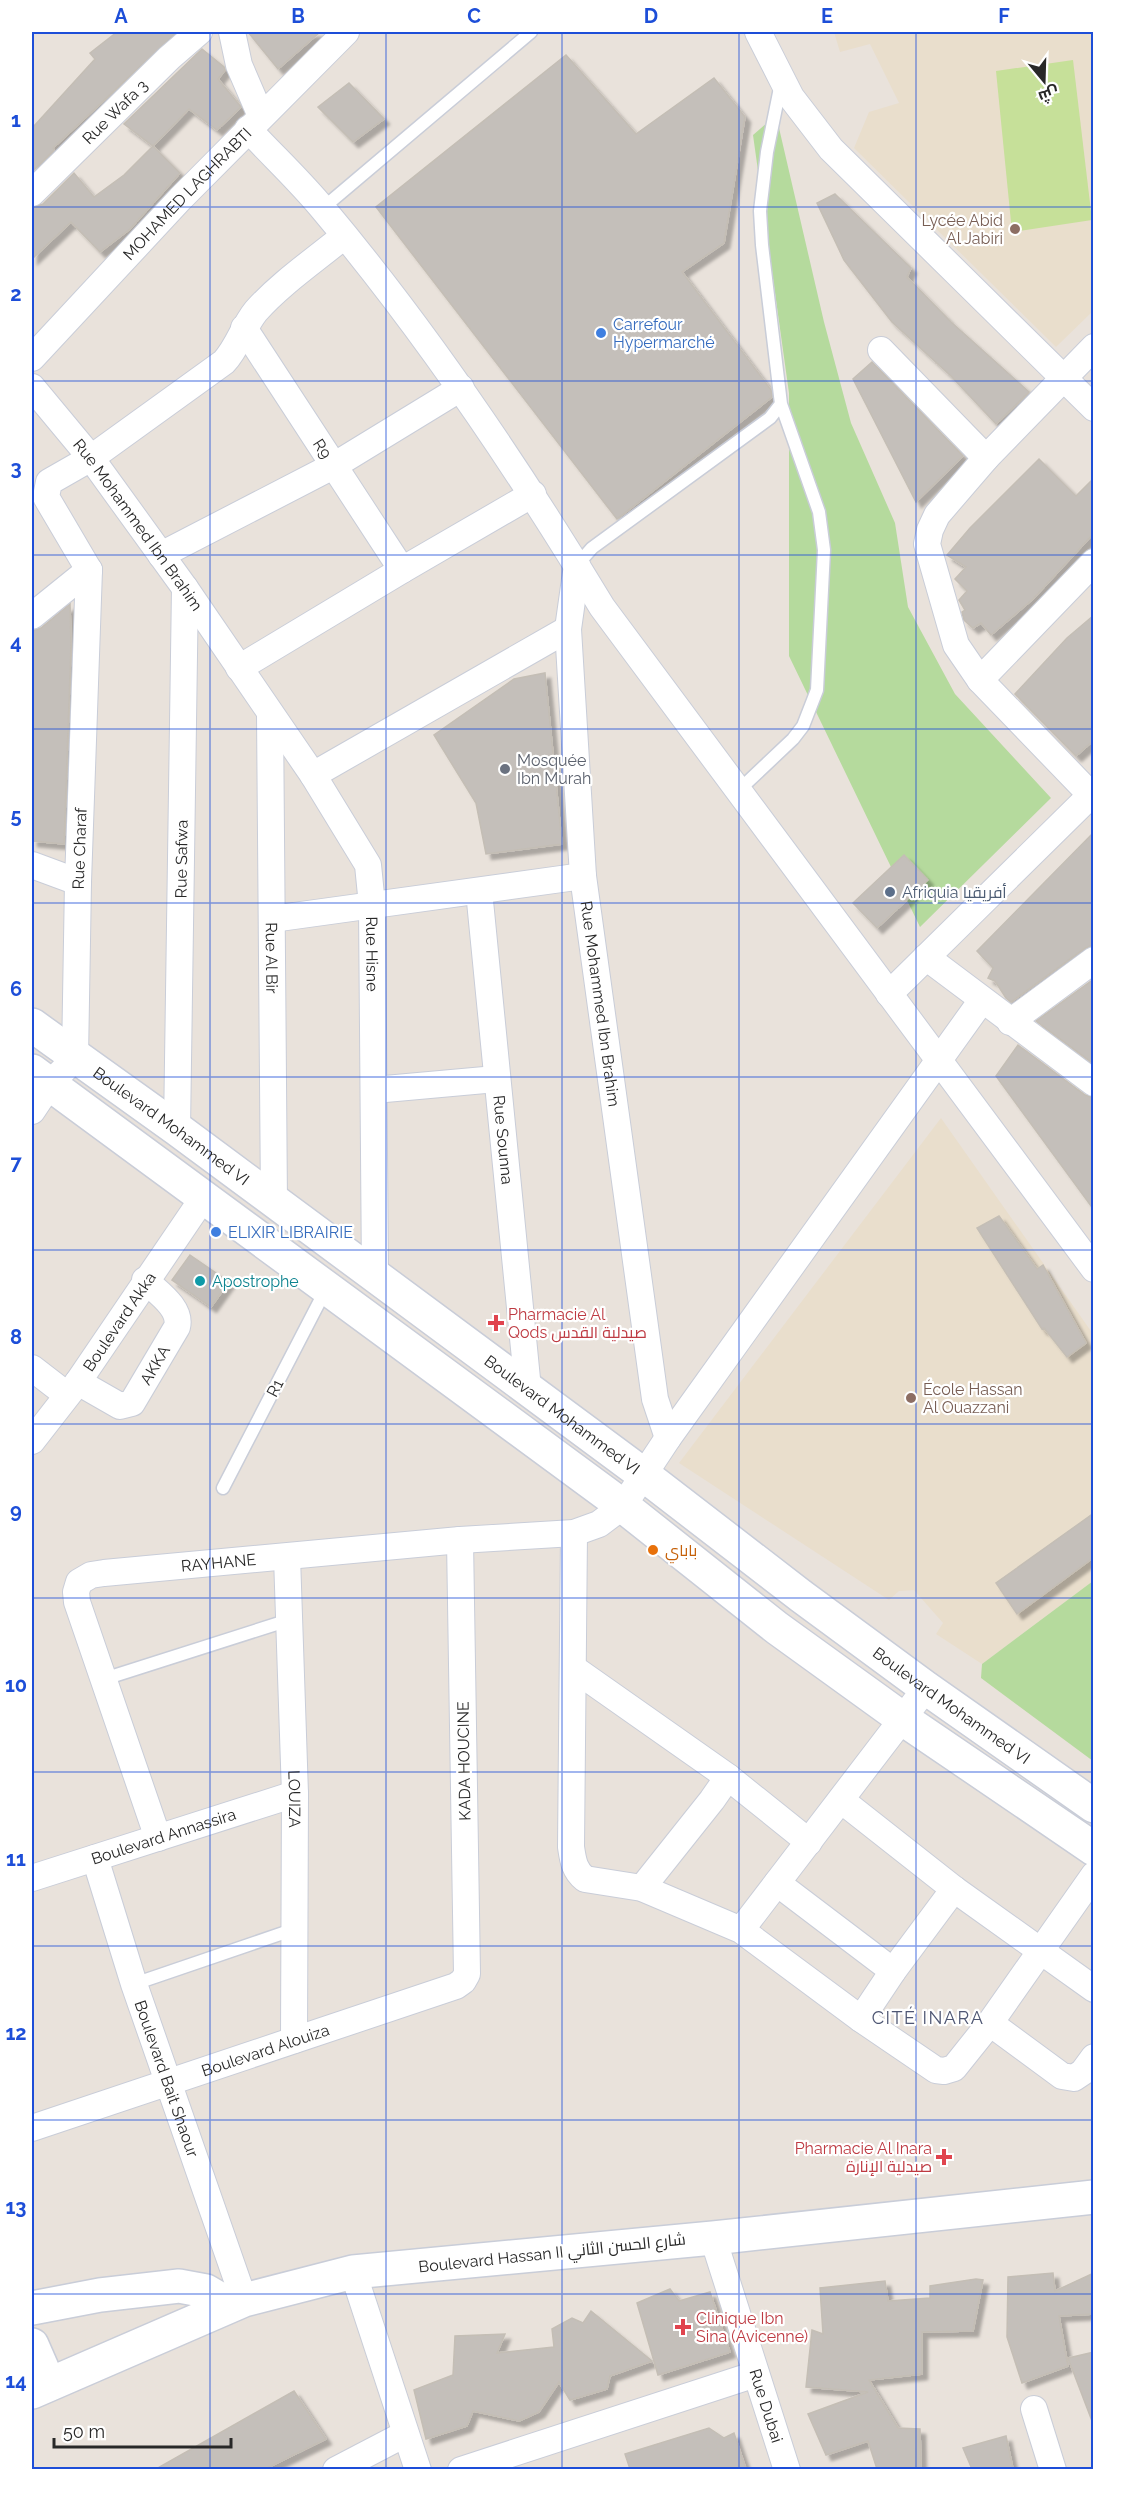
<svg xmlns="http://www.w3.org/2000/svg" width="1125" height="2501" viewBox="0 0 1125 2501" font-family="Raleway,Cairo,sans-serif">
  <defs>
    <filter id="shadow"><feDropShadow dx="5.5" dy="5.5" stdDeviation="1.5" flood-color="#0004"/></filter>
  </defs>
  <rect width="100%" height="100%" fill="#e9e2db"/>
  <path fill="#e9decc" d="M 834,32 L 1093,32 L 1093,311 L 1056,347 L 854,148 L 869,112 L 899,103 L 870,44 L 840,52 Z
    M 941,1118 L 1093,1334 L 1093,1581 L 982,1664 L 936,1634 L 943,1623 L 914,1590 L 899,1591 L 889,1600 L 679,1463 Z"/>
  <path fill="#b5da9d" d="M 776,115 L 824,322 L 851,423 L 895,523 L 908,607 L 955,694 L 1051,798 L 920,927 L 789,656 L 789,393 L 753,135 Z
    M 1093,1581 L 1093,1761 L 981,1678 L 982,1664 Z"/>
  <path fill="#c6e099" d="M 1073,60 L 1092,220 L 1012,232 L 996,71 Z"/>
  <path fill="#c4bfba" stroke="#c4beb5" stroke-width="1.5" filter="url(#shadow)" d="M 117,32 L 177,32 L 53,148 L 54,150 L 32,172 L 32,123 L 34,126 L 95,59 L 90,53 Z
    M 248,32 L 320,32 L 278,69 Z
    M 202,49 L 224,67 L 225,70 L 218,79 L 241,107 L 217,130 L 189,109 L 153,146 L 124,124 Z
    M 566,55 L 636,134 L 714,78 L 745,117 L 724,243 L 682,272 L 771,390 L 772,397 L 617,519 L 376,207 Z
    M 349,83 L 384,119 L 353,142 L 318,107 Z
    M 153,146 L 180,173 L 130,229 L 100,252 L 71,222 L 32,259 L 32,208 L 43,204 L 74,173 L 94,197 L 124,175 Z
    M 835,194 L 911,268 L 907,277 L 951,322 L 1029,392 L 996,424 L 951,376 L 892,322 L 844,260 L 817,203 Z
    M 872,362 L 963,456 L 916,502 L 853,379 Z
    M 1039,459 L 1076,496 L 1094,478 L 1094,533 L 1033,599 L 991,635 L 981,623 L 973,628 L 964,620 L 962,612 L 965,610 L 959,600 L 967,591 L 955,579 L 966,567 L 947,555 L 970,528 Z
    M 70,604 L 71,646 L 64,844 L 32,841 L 32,631 L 41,628 Z
    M 1094,615 L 1094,740 L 1076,756 L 1015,694 L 1067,638 Z
    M 545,673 L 562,844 L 486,854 L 476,803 L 434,735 L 514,679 Z
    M 1094,832 L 1094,945 L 1085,948 L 1011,1002 L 1006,998 L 995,981 L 988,978 L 993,968 L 977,951 Z
    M 904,855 L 928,880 L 877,928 L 853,903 Z
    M 1094,979 L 1094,1064 L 1036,1021 Z
    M 1018,1045 L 1085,1095 L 1094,1098 L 1094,1210 L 996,1076 Z
    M 999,1216 L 1037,1269 L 1043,1265 L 1086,1343 L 1067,1357 L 1044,1328 L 1042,1329 L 977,1228 Z
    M 190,1255 L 229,1282 L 211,1307 L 172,1280 Z
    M 1094,1513 L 1094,1557 L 1017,1614 L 996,1583 Z
    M 1053,2273 L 1055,2291 L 1094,2273 L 1094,2314 L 1059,2316 L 1068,2366 L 1022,2383 L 1007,2337 L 1008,2277 Z
    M 976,2279 L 983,2280 L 973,2331 L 922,2332 L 922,2374 L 869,2380 L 898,2428 L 920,2429 L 921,2469 L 877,2469 L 868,2441 L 826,2455 L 808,2414 L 868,2392 L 806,2387 L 812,2330 L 823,2334 L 820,2288 L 885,2281 L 888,2301 L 930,2298 L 930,2286 Z
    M 670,2289 L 679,2301 L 710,2292 L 730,2352 L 658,2375 L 637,2303 Z
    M 591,2311 L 652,2361 L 610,2376 L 607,2389 L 570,2400 L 559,2382 L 539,2412 L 519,2421 L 473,2411 L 467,2426 L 426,2439 L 414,2390 L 453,2375 L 455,2336 L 505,2334 L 497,2353 L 554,2347 L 552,2329 L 572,2318 L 583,2323 Z
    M 1094,2352 L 1094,2420 L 1092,2421 L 1068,2358 Z
    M 294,2391 L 326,2439 L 265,2469 L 156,2469 Z
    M 709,2428 L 724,2438 L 734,2433 L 746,2469 L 630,2469 L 625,2454 Z
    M 1006,2436 L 1013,2469 L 972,2469 L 963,2448 Z"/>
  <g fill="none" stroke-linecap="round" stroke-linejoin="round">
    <defs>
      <path id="lane" d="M 323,208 L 531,32
        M 577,565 L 592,548 L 770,418 L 781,404 L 762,245 L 760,211 L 767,152 L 781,83
        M 738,791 L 793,739 L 803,726 L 817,690 L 824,550 L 819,512 L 781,404
        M 223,1488 L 326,1289
        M 104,1679 L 289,1620
        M 134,1984 L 295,1929"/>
      <g id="street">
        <path d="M 232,32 L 239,65 L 261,116"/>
        <path d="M 758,32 L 791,97 L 831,149 L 1094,408"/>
        <path d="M 248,129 C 273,156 300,181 323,209 C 428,334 518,468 602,607 L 1094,1269"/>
        <path id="s1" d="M 32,193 L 169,58 L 199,32"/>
        <path id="s2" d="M 244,328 L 402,570"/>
        <path d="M 1094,347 L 986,458 L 937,515 L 930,530 L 927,544 L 956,645 L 980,680 L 1094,562"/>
        <path d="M 881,350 L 986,458"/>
        <path id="s3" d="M 32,358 L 180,199 L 346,32"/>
        <path id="s4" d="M 32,387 L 91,458 L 185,588 L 313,775 L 368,865 L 372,905 L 375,1276"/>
        <path d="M 161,555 L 335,465 L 461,388"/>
        <path id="s5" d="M 577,565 L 568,629 L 583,876 L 655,1399 L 668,1438"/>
        <path d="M 89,570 L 46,497 L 49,482 L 91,458 L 224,362 C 238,347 243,327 256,311 C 281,283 315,260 344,236"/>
        <path d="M 32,616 L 89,570"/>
        <path d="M 239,668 L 402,570 L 533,494"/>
        <path d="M 980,680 L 1091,795"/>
        <path id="s6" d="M 270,714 L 274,1203"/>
        <path d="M 313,775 L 568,629"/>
        <path d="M 32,865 L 78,882"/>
        <path id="s7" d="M 479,891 L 528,1389"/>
        <path d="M 272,919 L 583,876"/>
        <path d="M 926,957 L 1094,1083"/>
        <path d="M 889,994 L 1094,792"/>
        <path d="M 1010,1022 L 1094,960"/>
        <path d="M 374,1090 L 496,1079"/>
        <path id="s8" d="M 32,1111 L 50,1084 L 75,1058 L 78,882 L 89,570"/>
        <path id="s9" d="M 177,1129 L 185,588"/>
        <path d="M 32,1368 L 67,1395"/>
        <path id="s10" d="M 78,1382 L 120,1406 L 132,1403 L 177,1327 C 182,1308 157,1292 145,1280"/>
        <path id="s11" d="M 32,1441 L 78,1382 L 203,1198"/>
        <path d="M 574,1533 L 571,1847 C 573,1860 574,1870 585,1879 L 642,1888 L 741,1930 L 861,2019 L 936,2070 L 944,2071 L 954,2068 L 990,2023 L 1094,1875"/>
        <path id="s12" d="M 287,1557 L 295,1794 L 294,2040"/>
        <path d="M 573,1668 L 728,1777 L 809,1842"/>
        <path d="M 841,1800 L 954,1889 L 1094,1989"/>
        <path id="s13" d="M 158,1838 L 77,1602 L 76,1592 L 79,1582 L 91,1575 L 104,1573 L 460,1540 L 574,1533 L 599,1524 L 623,1506 L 668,1438 L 982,1000"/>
        <path id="s14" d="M 95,1858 L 134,1984 L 244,2300"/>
        <path id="s15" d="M 32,1878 L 295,1794"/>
        <path d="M 777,1883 L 893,1971"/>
        <path d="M 642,1888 L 712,1800 L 728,1777"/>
        <path d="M 741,1930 L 926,1688"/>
        <path d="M 861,2019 L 893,1971 L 954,1889"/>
        <path d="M 990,2023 L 1062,2076 L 1074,2078 L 1083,2072 L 1094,2057"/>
        <path id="s16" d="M 32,2128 L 456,1986 L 463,1981 L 467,1974 L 460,1540"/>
        <path id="s17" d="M 713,2238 L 787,2470"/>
        <path d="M 353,2272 L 418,2470"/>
        <path d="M 1034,2409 L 1053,2470"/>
        <path d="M 336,2470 L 405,2434"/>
        <path d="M 461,2470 L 756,2374"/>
      </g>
      <g id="secondary">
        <path id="s18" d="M 32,1025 L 177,1129 L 644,1475 L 801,1596 L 926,1688 L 1094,1806"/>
        <path d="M 32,1071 L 623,1506 L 777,1628 L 903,1719 L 1094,1849"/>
        <path d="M 32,2308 L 100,2295 L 179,2286 L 206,2291 L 230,2305"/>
        <path d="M 32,2345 L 49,2384"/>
        <path d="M 32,2392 L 244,2300 L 353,2272 L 713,2238 L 1094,2197"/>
      </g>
    </defs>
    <use href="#lane" stroke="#c9cdd8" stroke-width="15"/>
    <use href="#street" stroke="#c9cdd8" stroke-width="28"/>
    <use href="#secondary" stroke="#c9cdd8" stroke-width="36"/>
    <use href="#lane" stroke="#fff" stroke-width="12"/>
    <use href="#street" stroke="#fff" stroke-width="26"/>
    <use href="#secondary" stroke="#fff" stroke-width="33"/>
  </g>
  <path fill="none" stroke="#1d4ed8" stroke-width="1.5" stroke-opacity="0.55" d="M 210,32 L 210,2470M 386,32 L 386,2470M 562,32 L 562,2470M 739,32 L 739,2470M 916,32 L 916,2470M 32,207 L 1094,207M 32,381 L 1094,381M 32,555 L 1094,555M 32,729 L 1094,729M 32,903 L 1094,903M 32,1077 L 1094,1077M 32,1250 L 1094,1250M 32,1424 L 1094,1424M 32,1598 L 1094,1598M 32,1772 L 1094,1772M 32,1946 L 1094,1946M 32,2120 L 1094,2120M 32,2294 L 1094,2294"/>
  <g fill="#8d6e63" stroke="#fff" stroke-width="2">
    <circle cx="1015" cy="229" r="6"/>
    <circle cx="911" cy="1398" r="6"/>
  </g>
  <g fill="#3f7fe0" stroke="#fff" stroke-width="2">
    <circle cx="601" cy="333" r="6"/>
    <circle cx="216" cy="1232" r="6"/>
  </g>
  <circle fill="#6b7280" stroke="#fff" stroke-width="2" cx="505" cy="769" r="6"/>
  <circle fill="#5c6f8a" stroke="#fff" stroke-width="2" cx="890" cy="892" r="6"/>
  <circle fill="#0f9aa8" stroke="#fff" stroke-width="2" cx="200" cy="1281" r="6"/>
  <g fill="#e0444e" stroke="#fff" stroke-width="2">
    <path d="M493 1314h6v6h6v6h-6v6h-6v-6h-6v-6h6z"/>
    <path d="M941 2148h6v6h6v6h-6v6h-6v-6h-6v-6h6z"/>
    <path d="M680 2318h6v6h6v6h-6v6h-6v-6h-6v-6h6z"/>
  </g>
  <circle fill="#e8710a" stroke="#fff" stroke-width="2" cx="653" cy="1550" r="6"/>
  <g text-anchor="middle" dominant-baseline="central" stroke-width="4.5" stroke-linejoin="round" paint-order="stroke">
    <g font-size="16" fill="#282828" stroke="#fff">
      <text stroke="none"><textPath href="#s1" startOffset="116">Rue Wafa 3</textPath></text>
      <text stroke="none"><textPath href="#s3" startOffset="226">MOHAMED LAGHRABTI</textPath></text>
      <text stroke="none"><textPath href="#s2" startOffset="144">R9</textPath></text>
      <text stroke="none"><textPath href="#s4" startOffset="174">Rue Mohammed Ibn Brahim</textPath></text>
      <text stroke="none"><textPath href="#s8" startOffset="278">Rue Charaf</textPath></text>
      <text stroke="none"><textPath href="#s9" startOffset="270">Rue Safwa</textPath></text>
      <text stroke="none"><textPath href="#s4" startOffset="674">Rue Hisne</textPath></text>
      <text stroke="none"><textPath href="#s6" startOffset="244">Rue Al Bir</textPath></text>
      <text stroke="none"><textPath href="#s5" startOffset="441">Rue Mohammed Ibn Brahim</textPath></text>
      <text stroke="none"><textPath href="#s18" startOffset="172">Boulevard Mohammed VI</textPath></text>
      <text stroke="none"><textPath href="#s7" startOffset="250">Rue Sounna</textPath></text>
      <text stroke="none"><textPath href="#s11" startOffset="148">Boulevard Akka</textPath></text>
      <text stroke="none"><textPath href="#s10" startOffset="105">AKKA</textPath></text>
      <text transform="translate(275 1388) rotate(-63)">R1</text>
      <text stroke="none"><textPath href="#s18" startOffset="658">Boulevard Mohammed VI</textPath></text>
      <text stroke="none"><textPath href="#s13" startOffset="412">RAYHANE</textPath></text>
      <text stroke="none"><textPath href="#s18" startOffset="1144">Boulevard Mohammed VI</textPath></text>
      <text transform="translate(464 1761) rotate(-91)">KADA HOUCINE</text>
      <text stroke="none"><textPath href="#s12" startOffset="242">LOUIZA</textPath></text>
      <text stroke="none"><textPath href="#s15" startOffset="138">Boulevard Annassira</textPath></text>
      <text stroke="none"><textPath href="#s16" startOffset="246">Boulevard Alouiza</textPath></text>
      <text stroke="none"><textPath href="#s14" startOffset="232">Boulevard Bait Shaour</textPath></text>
      <text transform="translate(552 2253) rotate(-6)">Boulevard Hassan II شارع الحسن الثاني</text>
      <text stroke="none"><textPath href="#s17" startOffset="176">Rue Dubai</textPath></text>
    </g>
    <g font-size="16" fill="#785e54" stroke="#fff" text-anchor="end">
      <text x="1003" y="220">Lycée Abid<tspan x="1003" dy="18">Al Jabiri</tspan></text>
      <text x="923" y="1389" text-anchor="start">École Hassan<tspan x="923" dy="18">Al Ouazzani</tspan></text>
    </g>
    <g font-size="16" fill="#366cbe" stroke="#fff" text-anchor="start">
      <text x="613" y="324">Carrefour<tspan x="613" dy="18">Hypermarché</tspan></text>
      <text x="228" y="1232">ELIXIR LIBRAIRIE</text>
    </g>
    <g font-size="16" fill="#5b616d" stroke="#fff" text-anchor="start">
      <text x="517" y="760">Mosquée<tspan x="517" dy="18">Ibn Murah</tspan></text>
    </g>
    <g font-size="16" fill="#4e5e75" stroke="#fff" text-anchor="start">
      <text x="902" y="892">Afriquia أفريقيا</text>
    </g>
    <g font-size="16" fill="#0d838f" stroke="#fff" text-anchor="start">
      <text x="212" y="1281">Apostrophe</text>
    </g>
    <g font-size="16" fill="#be3a42" stroke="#fff" text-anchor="start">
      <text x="508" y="1314">Pharmacie Al<tspan x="508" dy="18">Qods صيدلية القدس</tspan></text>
      <text x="932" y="2148" text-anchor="end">Pharmacie Al Inara<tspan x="932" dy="18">صيدلية الإنارة</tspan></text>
      <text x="696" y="2318">Clinique Ibn<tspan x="696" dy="18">Sina (Avicenne)</tspan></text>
    </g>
    <g font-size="16" fill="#c56008" stroke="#fff" text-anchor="start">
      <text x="665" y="1550">باباي</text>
    </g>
    <g font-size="18" letter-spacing="1.5" fill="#4e5673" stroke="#fff">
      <text x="928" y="2017">CITÉ INARA</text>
    </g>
  </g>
  <rect width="1125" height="2501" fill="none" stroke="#ffffff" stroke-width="66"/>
  <g transform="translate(1044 81) rotate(161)" stroke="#ffffff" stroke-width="4.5" paint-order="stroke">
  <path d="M0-4.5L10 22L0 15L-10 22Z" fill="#282828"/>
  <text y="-9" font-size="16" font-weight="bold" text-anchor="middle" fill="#282828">ش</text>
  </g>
  <path d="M54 2438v9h177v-9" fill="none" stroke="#282828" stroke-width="3"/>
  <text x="63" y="2438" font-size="18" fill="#282828" stroke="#ffffff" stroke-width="4.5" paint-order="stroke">50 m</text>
  <rect x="33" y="33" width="1059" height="2435" fill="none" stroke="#1d4ed8" stroke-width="2"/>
  <g font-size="20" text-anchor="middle" font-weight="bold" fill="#1d4ed8">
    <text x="121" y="23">A</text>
    <text x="298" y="23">B</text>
    <text x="474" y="23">C</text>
    <text x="651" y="23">D</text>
    <text x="827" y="23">E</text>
    <text x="1004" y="23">F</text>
    <text x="16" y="127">1</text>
    <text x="16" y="301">2</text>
    <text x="16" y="475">3</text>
    <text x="16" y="649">4</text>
    <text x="16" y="823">5</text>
    <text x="16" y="996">6</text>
    <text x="16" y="1170">7</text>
    <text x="16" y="1344">8</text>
    <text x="16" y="1518">9</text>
    <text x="16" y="1692">10</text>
    <text x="16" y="1866">11</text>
    <text x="16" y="2040">12</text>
    <text x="16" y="2214">13</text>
    <text x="16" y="2388">14</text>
  </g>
</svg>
